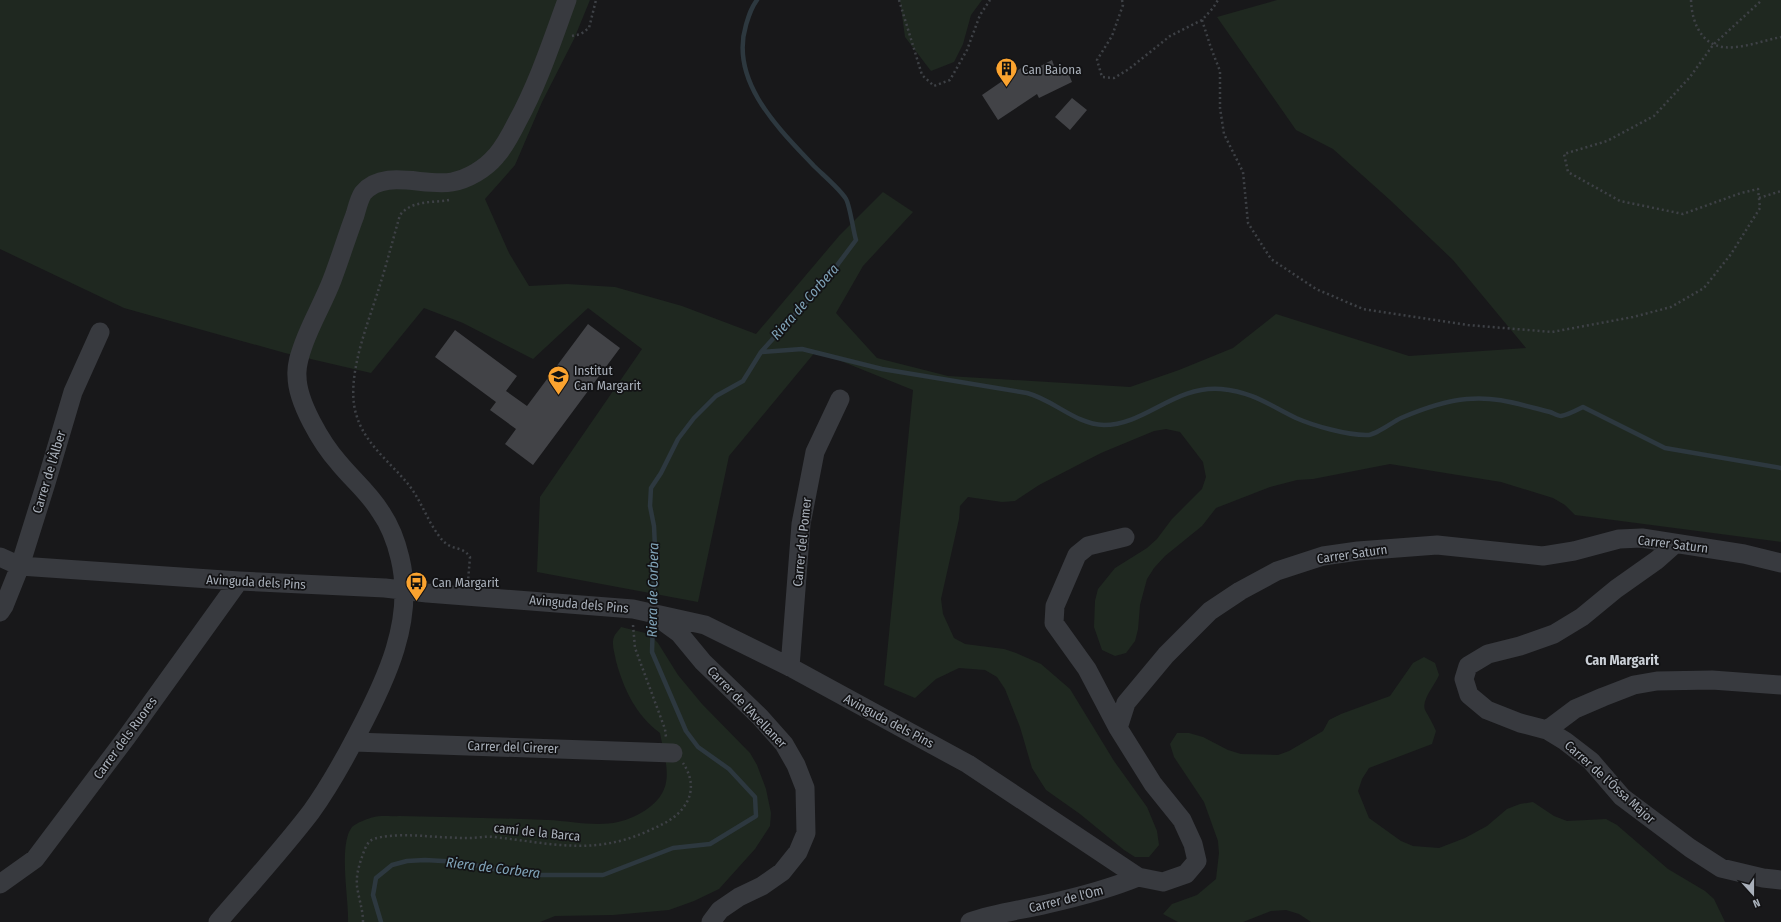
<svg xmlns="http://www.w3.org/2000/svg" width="1781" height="922" viewBox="0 0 1781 922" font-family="'Fira Sans Condensed',sans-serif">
  <rect width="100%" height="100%" fill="#18181a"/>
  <path fill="#1f2820" d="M 0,0 L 590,0 L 574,39 L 542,102 L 515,165 L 485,199 L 509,253 L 529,286 L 567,284 L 615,287 L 682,306 L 756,334 L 839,236 L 883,192 L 913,212 L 863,266 L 836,313 L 877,358 L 948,376 L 1130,387 L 1179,370 L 1233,348 L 1276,314 L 1409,356 L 1526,348 L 1453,260 L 1390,200 L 1333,149 L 1296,130 L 1217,17 L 1277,0 L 1781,0 L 1781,542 L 1575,515 L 1565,505 L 1553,498 L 1501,482 L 1390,464 L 1313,479 L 1297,480 L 1270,487 L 1216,508 L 1202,526 L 1165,556 L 1154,568 L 1147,579 L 1140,605 L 1138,629 L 1135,641 L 1126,653 L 1115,656 L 1102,650 L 1094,627 L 1095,601 L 1098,589 L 1115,568 L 1147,548 L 1157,539 L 1172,519 L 1202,489 L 1206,477 L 1203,462 L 1180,432 L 1166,429 L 1154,431 L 1101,453 L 1039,485 L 1015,501 L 1002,502 L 968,497 L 960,506 L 959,519 L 941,599 L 943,614 L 954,638 L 965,644 L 1004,649 L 1016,653 L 1041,664 L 1070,689 L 1114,761 L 1147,807 L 1157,831 L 1159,845 L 1149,857 L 1135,857 L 1124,850 L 1080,814 L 1046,790 L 1032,768 L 1020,727 L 1005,689 L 997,677 L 985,670 L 959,668 L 936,679 L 915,698 L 884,685 L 913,390 L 816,351 L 729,456 L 698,602 L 537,572 L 540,497 L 642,349 L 588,308 L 533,359 L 463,323 L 424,308 L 371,373 L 285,353 L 124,308 L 0,249 Z
    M 900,0 L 982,0 L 971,15 L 963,44 L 954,62 L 931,71 L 905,37 Z
    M 621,627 L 649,634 L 658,643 L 678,675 L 702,704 L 750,753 L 757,765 L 766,789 L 771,813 L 770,826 L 755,849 L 719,889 L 694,901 L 669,910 L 613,915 L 555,916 L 540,922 L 348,922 C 349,899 338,845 352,827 C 356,823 369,818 374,817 C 382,815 391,817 399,816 C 449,817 499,818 548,820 C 571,821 596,827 618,822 C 633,819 653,808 661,795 C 673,778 663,751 660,733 C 636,715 624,690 616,661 C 615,654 611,644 614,637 C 615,634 619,630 621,627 Z
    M 1424,657 L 1435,663 L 1439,675 C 1435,685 1421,700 1425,710 C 1429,717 1433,724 1436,731 L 1432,744 L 1369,768 L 1362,779 L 1358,791 L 1369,818 L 1401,841 L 1413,846 L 1439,848 L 1465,838 L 1487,826 L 1507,809 L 1520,804 L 1533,802 L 1554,816 L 1567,821 L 1606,819 L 1617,825 L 1668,869 L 1705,891 L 1714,899 L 1725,922 L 1311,922 L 1299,914 L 1286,910 L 1271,911 L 1243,922 L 1178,922 L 1163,914 L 1172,904 L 1197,895 L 1216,879 L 1219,853 L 1218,841 L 1204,802 L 1174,757 L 1170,744 L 1177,733 L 1189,733 L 1203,737 L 1228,750 L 1241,754 L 1278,755 L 1289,751 L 1323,731 L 1329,720 L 1341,714 L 1390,696 L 1413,663 Z"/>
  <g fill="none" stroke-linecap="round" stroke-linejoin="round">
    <path stroke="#2d383f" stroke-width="4.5" d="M 762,352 L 802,349 L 882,369 L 1027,393 C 1054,400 1075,424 1104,425 C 1145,425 1175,385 1221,389 C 1253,392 1269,405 1296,418 C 1314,426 1347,435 1366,435 C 1375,436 1392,422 1401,418 C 1422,409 1444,401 1467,399 C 1497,396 1521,405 1550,412 C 1553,413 1558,416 1561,416 C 1568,415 1577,410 1583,407 L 1665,448 L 1781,468
      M 653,610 L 655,548 L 654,526 L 650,506 L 651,488 L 661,473 L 678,439 L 694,418 L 716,396 L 743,381 L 761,352 L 826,280 L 856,240 C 853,230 850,206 846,199 C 840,189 822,174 814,166 C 779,129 729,81 746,25 C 749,15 751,8 757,0
      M 381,922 L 373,895 L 376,878 L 392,865 L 407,861 L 425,860 L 460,862 L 493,869 L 541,875 L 603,875 L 673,848 L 710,844 L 756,816 L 755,797 L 729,769 L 698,747 L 686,731 L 652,652 L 653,619"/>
  </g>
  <path fill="#424347" d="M 1052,60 L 1057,74 L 1067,70 L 1072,82 L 1039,98 L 1037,94 L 998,120 L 982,95 L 1024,66 L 1029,72 Z
    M 1072,98 L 1087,110 L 1070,130 L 1055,117 Z
    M 588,324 L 620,348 L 533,465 L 505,444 L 516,429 L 490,410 L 496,402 L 435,357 L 455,330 L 517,376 L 506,391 L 527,406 Z"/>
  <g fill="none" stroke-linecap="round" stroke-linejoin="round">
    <path stroke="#3e4146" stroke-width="2.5" stroke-dasharray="2 3" stroke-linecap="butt" d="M 899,0 L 922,75 L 934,86 L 950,80 L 967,50 L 980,15 L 990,0
      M 1122,0 L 1123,5 L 1112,36 L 1097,60 L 1102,77 L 1114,78 L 1129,69 L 1170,36 L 1202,20 L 1213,8 L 1218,0
      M 1691,0 C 1692,27 1705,51 1735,47 C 1750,46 1766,40 1781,37
      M 1202,20 L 1211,48 L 1220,71 L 1220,108 L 1224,134 L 1243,172 L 1248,223 L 1271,259 L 1316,289 L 1363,309 L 1468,325 L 1552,332 L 1633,317 L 1671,307 L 1704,288 L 1731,254 L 1760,208 L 1758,189 L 1741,193 L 1683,214 L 1620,201 L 1568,172 L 1564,154 L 1607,141 L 1654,116 L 1690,77 L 1713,45 L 1762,0
      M 572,36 L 581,34 L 589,28 L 596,0
      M 1759,198 L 1781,191
      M 449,200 C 432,203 412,200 400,215 C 393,239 387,263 379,288 C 368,324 344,380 357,417 C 366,445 391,463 408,484 C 421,500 427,520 439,536 C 451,553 461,544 470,557 L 468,581
      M 633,625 L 635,648 L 665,729 L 666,737
      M 363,922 C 363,911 360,903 358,892 C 355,880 358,868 362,857 C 364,851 366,845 370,841 C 379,834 412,835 424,836 C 439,837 454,838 469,838 C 477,838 486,836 494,837 C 550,843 593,856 648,831 C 661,825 674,820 683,808 C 694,794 693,778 683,763"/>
    <path stroke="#383a3f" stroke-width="19" d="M 1675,544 L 1657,560 L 1616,589 L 1582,617 L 1554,634 L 1520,646 L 1488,654 L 1468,666 L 1464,679 L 1469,695 L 1487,710 L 1520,723 L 1547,730 L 1565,741 L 1591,761 L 1622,797 L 1690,848 L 1721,868 L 1763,878 L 1781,880
      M 0,557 L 20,566 L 239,581 L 385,588 L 427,593 L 633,609 L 705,625 L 790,667 L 968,764 L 1138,877 L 1163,882 L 1186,874 L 1197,861 L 1193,844 L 1182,820 L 1153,784 L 1118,728 L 1126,703 L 1166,655 L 1210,611 L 1240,591 L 1277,571 L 1323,556 L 1358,551 L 1437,545 L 1543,556 L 1574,551 L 1619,539 L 1642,538 L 1744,554 L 1781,563
      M 0,612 L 4,606 L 20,566 L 46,483 L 73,392 L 100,332
      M 657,617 L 679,633 L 703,662 L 760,717 L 784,744 L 796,765 L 805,788 L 806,833 L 798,852 L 782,872 L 762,886 L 739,897 L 720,910 L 711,922
      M 790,667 L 801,524 L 815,452 L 840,399
      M 1118,728 L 1087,669 L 1054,623 L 1055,606 L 1077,555 L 1088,546 L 1125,537
      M 1547,730 L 1575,709 L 1603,697 L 1634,685 L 1657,681 L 1712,680 L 1781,685
      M 354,742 L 673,753
      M 0,884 L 35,859 L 126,738 L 239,581
      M 218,922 C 249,886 282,850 311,812 C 329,787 344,760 358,733 C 386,680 415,620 400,558 C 396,541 390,525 380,511 C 369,493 352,479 339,463 C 322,444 297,402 297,376 C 296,365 300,354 304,343 C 312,321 324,301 332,280 C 340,259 347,236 355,215 C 357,208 359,199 363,193 C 384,168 424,187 452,182 C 468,179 485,169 496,156 C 505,146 511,134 517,122 C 538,84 552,41 567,0
      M 970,922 C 995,913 1022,910 1047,904 C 1078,897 1109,889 1138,877"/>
  </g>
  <defs>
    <symbol id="building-pin" viewBox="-11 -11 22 30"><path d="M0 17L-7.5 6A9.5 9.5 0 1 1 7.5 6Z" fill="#fba32f" stroke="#131315"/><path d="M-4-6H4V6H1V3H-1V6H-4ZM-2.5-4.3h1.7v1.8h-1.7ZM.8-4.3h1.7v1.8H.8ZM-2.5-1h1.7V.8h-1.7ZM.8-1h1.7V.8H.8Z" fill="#111"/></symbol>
    <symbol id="school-pin" viewBox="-11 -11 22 30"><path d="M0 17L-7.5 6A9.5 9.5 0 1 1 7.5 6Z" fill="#fba32f" stroke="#131315"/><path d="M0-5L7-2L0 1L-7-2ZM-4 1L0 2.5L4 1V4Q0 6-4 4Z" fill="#111"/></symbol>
    <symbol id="bus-pin" viewBox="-11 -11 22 30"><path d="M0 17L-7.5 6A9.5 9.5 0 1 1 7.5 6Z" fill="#fba32f" stroke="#131315"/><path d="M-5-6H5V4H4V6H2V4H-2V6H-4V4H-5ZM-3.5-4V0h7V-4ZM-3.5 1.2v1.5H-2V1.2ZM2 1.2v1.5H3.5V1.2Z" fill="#111"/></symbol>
  </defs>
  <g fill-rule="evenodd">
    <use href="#building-pin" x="994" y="56" width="25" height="34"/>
    <use href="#school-pin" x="546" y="364" width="25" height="34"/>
    <use href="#bus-pin" x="404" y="570" width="25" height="34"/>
  </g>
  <g text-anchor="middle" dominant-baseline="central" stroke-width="3.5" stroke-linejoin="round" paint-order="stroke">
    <g font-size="13" fill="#a9b0ba" stroke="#131315" text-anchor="start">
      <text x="1022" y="69">Can Baiona</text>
      <text x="574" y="370">Institut<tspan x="574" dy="15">Can Margarit</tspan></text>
      <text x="432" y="582">Can Margarit</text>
    </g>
    <g font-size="13" fill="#a9b0ba" stroke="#131315">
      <text transform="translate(49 472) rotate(-73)">Carrer de l'Àlber</text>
      <text transform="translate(802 542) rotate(-84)">Carrer del Pomer</text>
      <text transform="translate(1673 544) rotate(7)">Carrer Saturn</text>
      <text transform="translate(1352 554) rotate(-8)">Carrer Saturn</text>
      <text transform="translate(256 582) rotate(3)">Avinguda dels Pins</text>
      <text transform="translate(579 604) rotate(5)">Avinguda dels Pins</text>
      <text transform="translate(747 707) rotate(46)">Carrer de l'Avellaner</text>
      <text transform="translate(889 721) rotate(28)">Avinguda dels Pins</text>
      <text transform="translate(125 738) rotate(-54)">Carrer dels Ruores</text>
      <text transform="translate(513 747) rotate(2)">Carrer del Cirerer</text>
      <text transform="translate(1610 782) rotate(42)">Carrer de l'Óssa Major</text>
      <text transform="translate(537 832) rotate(6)">camí de la Barca</text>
      <text transform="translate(1066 899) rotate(-14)">Carrer de l'Om</text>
    </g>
    <g font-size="14" font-style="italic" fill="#7fa2b7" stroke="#131315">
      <text transform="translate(805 302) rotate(-49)">Riera de Corbera</text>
      <text transform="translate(653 590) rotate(-89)">Riera de Corbera</text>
      <text transform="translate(493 868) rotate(7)">Riera de Corbera</text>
    </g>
    <g font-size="14" font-weight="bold" fill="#cacfd6" stroke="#131315">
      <text x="1622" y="660">Can Margarit</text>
    </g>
  </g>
  <g transform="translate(1753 894) rotate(159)" stroke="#131315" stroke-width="3" paint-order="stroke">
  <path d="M0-3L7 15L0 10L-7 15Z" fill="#a9b0ba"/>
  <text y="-6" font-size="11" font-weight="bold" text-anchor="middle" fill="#a9b0ba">N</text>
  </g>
</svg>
